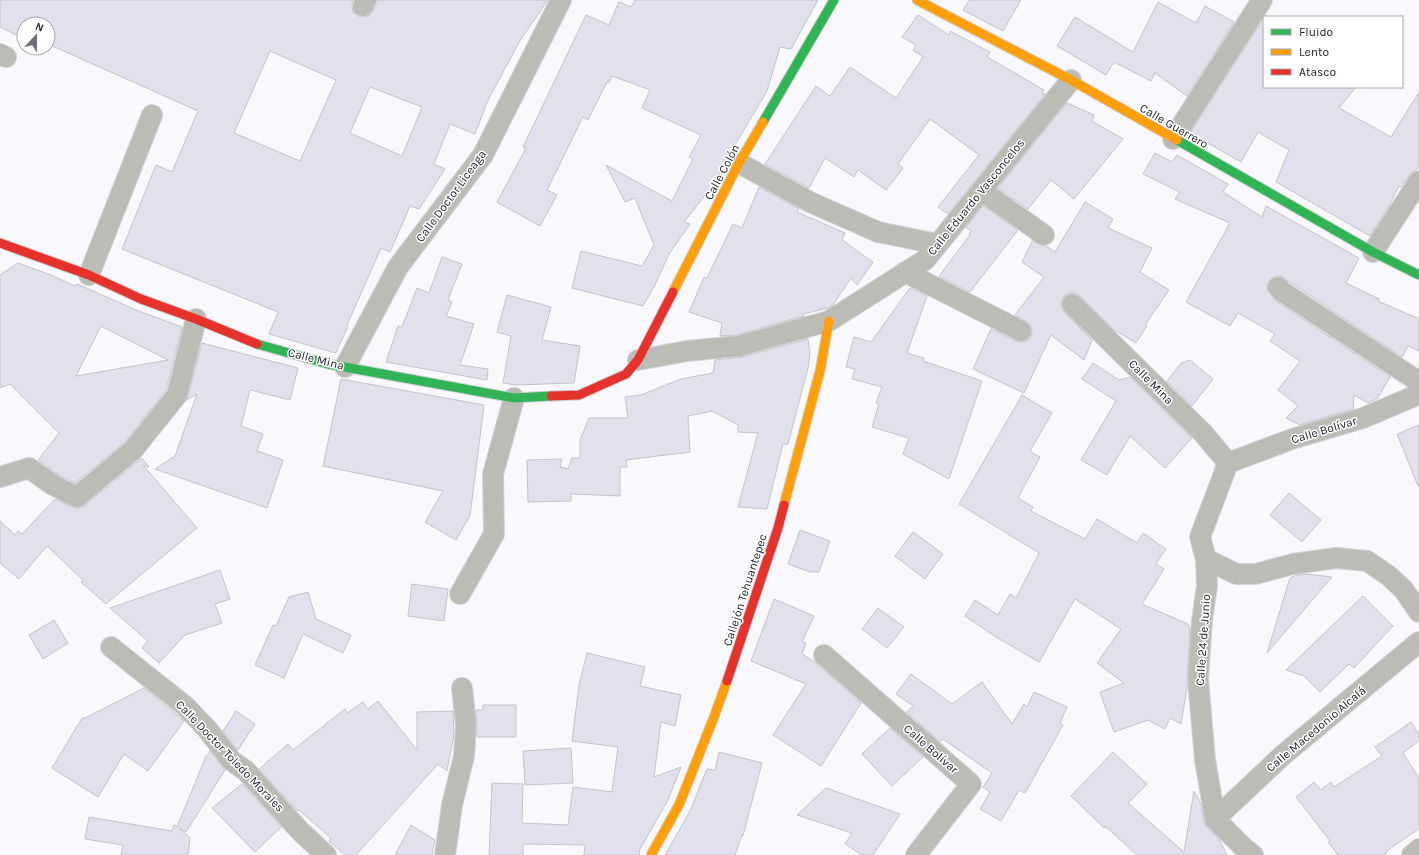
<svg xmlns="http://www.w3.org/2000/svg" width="1419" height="855" viewBox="0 0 1419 855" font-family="Karla,sans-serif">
  <rect width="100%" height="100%" fill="#f8f8fd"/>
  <path fill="#e1e1ee" stroke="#c3c3ca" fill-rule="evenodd" d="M 0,0 L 353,0 L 352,6 L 353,12 L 358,16 L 363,17 L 369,16 L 373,11 L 377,0 L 548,0 L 521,39 L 488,100 L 475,134 L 450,124 L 434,164 L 445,169 L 419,209 L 410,206 L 390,252 L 381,248 L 347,325 L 348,326 L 336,353 L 269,334 L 278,312 L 122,249 L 156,165 L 172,172 L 198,111 L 48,44 L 48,24 L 24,24 L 24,39 L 0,27 ZM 270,51 L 336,80 L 300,161 L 234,133 ZM 370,87 L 422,107 L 402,156 L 350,133 Z
    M 635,0 L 818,0 L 791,49 L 780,47 L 767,91 L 728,157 L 714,184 L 684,222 L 690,224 L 669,254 L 655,285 L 643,306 L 572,288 L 581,251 L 642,266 L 654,245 L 635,198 L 625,202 L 606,165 L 672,201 L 693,159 L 689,157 L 701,135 L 642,108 L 650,90 L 612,76 L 609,83 L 607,82 L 588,120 L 583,117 L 547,190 L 557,195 L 540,226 L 497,202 L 526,148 L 523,147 L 586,15 L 609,25 L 619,2 L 631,7 Z
    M 969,0 L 1021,0 L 1003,31 L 963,10 Z
    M 1158,2 L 1196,23 L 1205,6 L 1234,22 L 1187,96 L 1155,73 L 1151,81 L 1114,62 L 1106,75 L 1057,46 L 1075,17 L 1133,52 Z
    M 918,15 L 949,35 L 950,31 L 990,52 L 987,57 L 1044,90 L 1042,93 L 1045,94 L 948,214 L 938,207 L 979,155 L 930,119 L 898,164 L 903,168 L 886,190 L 858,170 L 854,177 L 825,158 L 809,188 L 765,164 L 816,86 L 830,96 L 850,67 L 896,98 L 923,57 L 913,50 L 916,45 L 902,37 Z
    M 1264,18 L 1264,87 L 1356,87 L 1339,108 L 1391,137 L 1419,92 L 1419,167 L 1410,174 L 1401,187 L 1399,186 L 1390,204 L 1370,236 L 1276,182 L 1289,150 L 1258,132 L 1241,162 L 1190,133 Z
    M 1067,103 L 1094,115 L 1092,121 L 1123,139 L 1074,199 L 1051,180 L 1028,209 L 998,188 Z
    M 1155,153 L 1172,162 L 1177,155 L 1228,184 L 1223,192 L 1262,217 L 1266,206 L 1359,258 L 1346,283 L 1379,299 L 1378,301 L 1419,319 L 1419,351 L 1408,346 L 1402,357 L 1281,276 L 1275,276 L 1270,279 L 1267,284 L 1267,290 L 1277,302 L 1390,377 L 1377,399 L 1368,403 L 1354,395 L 1353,409 L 1300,425 L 1286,418 L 1298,406 L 1278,390 L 1300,361 L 1270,341 L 1275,334 L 1238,313 L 1230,326 L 1186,302 L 1230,223 L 1175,199 L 1180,192 L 1143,174 Z
    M 759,187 L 799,209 L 797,212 L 845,233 L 842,240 L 873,262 L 857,285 L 851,278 L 833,305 L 828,308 L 803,314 L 804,316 L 737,335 L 720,336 L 722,323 L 689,312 L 704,277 L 707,278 L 733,224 L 742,228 Z
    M 1085,202 L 1113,219 L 1108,228 L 1152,248 L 1140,272 L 1169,290 L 1145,325 L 1147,326 L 1136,343 L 1113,329 L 1080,296 L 1074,293 L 1069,293 L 1064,296 L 1061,302 L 1061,307 L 1064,312 L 1092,340 L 1084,360 L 1051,335 L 1024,393 L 973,369 L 991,329 L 1016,341 L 1021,342 L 1027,341 L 1031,337 L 1032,330 L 1030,324 L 1015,315 L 1044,277 L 1022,262 L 1032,241 L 1043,246 L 1046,246 L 1055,252 Z
    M 983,206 L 1018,230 L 970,292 L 939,276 L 970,235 L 969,234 L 971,231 L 966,227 Z
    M 442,257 L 462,264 L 448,300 L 452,302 L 446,316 L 474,324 L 460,365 L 488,369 L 487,380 L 386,362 L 398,326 L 402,327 L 417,288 L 429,293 Z
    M 18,263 L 51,275 L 75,286 L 77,284 L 84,287 L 136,310 L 182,327 L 166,390 L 125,442 L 75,483 L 59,475 L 38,460 L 59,433 L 10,384 L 0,388 L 0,275 ZM 101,326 L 168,360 L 76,376 Z
    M 910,288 L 927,296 L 907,353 L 924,358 L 923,361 L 982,381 L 949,479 L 903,454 L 909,438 L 872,427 L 879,404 L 876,403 L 882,387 L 852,379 L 855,369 L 846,367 L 854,337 L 871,342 Z
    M 507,295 L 551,307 L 542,340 L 580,346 L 574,383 L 515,385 L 503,383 L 511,336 L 497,332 Z
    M 808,339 L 810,354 L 808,368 L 788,444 L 783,444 L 767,509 L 738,507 L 758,433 L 738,432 L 738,425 L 712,411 L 688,416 L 690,452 L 626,460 L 627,467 L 620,467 L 620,496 L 571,494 L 571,501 L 528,502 L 527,460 L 562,459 L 560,467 L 568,469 L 572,458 L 580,458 L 580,440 L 589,418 L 628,418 L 625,397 L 641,395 L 681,379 L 713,373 L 715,360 L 742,357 Z
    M 202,343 L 298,368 L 290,400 L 250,390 L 241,426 L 263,434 L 257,451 L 283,460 L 267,508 L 155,469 L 175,456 L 197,394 L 187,400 Z
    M 1190,360 L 1213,379 L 1192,406 L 1167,381 L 1181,363 Z
    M 1093,363 L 1119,380 L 1130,377 L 1192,438 L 1165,468 L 1130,436 L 1107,475 L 1081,460 L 1116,401 L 1082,379 Z
    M 341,379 L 484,405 L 470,516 L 456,540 L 425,522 L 443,491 L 323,466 Z
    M 1022,395 L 1052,413 L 1030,451 L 1040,457 L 1018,498 L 1033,507 L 1031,511 L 1085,539 L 1097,519 L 1137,543 L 1143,533 L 1166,549 L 1156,564 L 1164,569 L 1142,604 L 1188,624 L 1190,629 L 1187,678 L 1187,688 L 1181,724 L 1170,718 L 1165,729 L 1148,720 L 1114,732 L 1100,692 L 1124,683 L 1097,663 L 1121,629 L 1075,599 L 1039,662 L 996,637 L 965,616 L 975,600 L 998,615 L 1010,594 L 1016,598 L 1039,553 L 959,504 Z
    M 1419,425 L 1419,486 L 1418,486 L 1397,434 Z
    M 142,458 L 149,467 L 143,465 L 197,528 L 106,604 L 81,582 L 83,580 L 47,546 L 19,579 L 0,563 L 0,521 L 15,535 L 18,531 L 22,534 L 55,499 L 72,507 L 79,508 L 84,506 Z
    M 1289,493 L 1321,520 L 1302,542 L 1270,515 Z
    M 800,530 L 830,541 L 819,572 L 810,572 L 788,564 Z
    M 913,532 L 943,554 L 925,579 L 895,556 Z
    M 220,570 L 230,599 L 215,604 L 222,623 L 185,635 L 159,663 L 142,648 L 148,641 L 110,608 Z
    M 1307,574 L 1332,577 L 1267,653 L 1290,578 L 1297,575 Z
    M 412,584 L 448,589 L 444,621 L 408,616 Z
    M 308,592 L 316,619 L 351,635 L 343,653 L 303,634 L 284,678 L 255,665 L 273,625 L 276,626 L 289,597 Z
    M 1363,596 L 1393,626 L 1354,668 L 1349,664 L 1320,692 L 1304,676 L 1286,670 Z
    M 774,599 L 814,616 L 802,642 L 806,643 L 802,654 L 816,663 L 861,703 L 821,766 L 773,735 L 806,684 L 751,661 Z
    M 878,608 L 904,627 L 887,648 L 862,629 Z
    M 54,620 L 68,643 L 43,659 L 29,635 Z
    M 587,653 L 645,667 L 640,686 L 681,695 L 675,726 L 661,722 L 654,777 L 681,767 L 668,800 L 640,849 L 639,855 L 584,855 L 585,845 L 523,844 L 523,855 L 489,855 L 492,783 L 523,784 L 522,823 L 568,825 L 573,787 L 612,792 L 618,747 L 572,741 L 579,685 Z
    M 911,674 L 952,704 L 982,682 L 1012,724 L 1024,704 L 1027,707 L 1034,692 L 1067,707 L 1060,723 L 1063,725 L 1025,793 L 1019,790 L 1001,821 L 980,809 L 990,792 L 983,787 L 992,773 L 943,739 L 940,742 L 907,712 L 913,706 L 896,694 Z
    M 144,688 L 177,715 L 184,721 L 148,771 L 124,754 L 98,797 L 52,768 L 82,718 L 85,718 Z
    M 378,701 L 417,750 L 417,712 L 453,711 L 454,735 L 447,771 L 438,764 L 356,855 L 345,855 L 329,841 L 331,838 L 299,810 L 298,811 L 259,769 L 288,744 L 293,750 L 345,709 L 347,713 L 363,702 L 368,709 Z
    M 483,705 L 516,705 L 516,737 L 477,737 L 477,724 L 476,710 L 483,710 Z
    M 236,711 L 255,724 L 238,750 L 223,731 Z
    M 1411,722 L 1419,734 L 1419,741 L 1403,753 L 1419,778 L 1419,829 L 1392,847 L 1384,855 L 1338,855 L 1328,842 L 1330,841 L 1296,797 L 1314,782 L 1321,790 L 1331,782 L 1334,787 L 1382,756 L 1375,747 Z
    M 890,728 L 923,757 L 892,786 L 862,754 Z
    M 571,748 L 573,783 L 525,785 L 523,751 Z
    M 210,751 L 225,770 L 186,832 L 179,828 L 190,838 L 188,855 L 121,855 L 123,845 L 85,839 L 89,817 L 172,831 L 174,825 L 177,827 L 206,756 Z
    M 719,752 L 762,763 L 743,836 L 742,835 L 735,855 L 665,855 L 690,811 L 707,769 L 715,770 Z
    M 1113,752 L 1147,784 L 1128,803 L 1184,852 L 1194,791 L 1201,804 L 1204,822 L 1207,827 L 1219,839 L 1227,855 L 1137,855 L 1105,826 L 1104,828 L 1071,796 Z
    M 242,784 L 281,827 L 255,852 L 212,808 Z
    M 826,788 L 900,814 L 873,855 L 862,855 L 845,844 L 852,833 L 797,815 Z
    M 411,825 L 435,840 L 432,855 L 395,855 Z"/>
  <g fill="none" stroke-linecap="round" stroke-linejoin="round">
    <defs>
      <path id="street" d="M 363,6 L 366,0
        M 0,54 L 6,57
        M 1173,139 L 1262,0
        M 739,163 L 810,202 L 878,232 L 937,244
        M 982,191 L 1044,235
        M 1373,252 L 1419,181
        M 905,272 L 1021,331
        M 89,275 L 152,115
        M 1278,287 L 1283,292 L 1419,382
        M 1072,304 L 1203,433 L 1228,463
        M 638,360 L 687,351 L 739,346 L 829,321 L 925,260 L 1071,80
        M 345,367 L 398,267 L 483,155 L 561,0
        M 1228,463 L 1200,537 L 1206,559 L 1207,586 L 1202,620 L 1198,679 L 1205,760 L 1215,819 L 1243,847 L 1253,855
        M 1228,463 L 1292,439 L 1363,418 L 1419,394
        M 0,477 L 29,468 L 53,485 L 77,497 L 133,450 L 177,395 L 196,319
        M 1206,559 L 1236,574 L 1256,574 L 1293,564 L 1336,558 L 1367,561 L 1389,576 L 1403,589 L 1419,612
        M 460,594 L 494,534 L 493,474 L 514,398
        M 111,647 L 185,706 L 207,729 L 232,761 L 246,771 L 300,831 L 326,855
        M 824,655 L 971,784 L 916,855
        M 1215,819 L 1283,755 L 1419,642
        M 445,855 L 452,805 L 464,756 L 466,725 L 462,688
        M 1412,855 L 1419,849"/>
      <path id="fast" d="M 763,122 L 834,0
        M 1177,140 L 1373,252 L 1419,275
        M 257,344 L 328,364 L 514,398 L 551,396"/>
      <path id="slow" d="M 917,0 L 1071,80 L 1177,140
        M 673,292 L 739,163 L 763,122
        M 784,505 L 820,371 L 829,321
        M 651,855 L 679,805 L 714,717 L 727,681"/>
      <path id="jam" d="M 0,243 L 89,275 L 141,299 L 196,319 L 257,344
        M 551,396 L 579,395 L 626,374 L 638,360 L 673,292
        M 727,681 L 778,528 L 784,505"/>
    </defs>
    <use href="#street" stroke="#d2d2d7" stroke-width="22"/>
    <use href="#fast" stroke="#d2d2d7" stroke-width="11"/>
    <use href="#slow" stroke="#d2d2d7" stroke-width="11"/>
    <use href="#jam" stroke="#d2d2d7" stroke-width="11"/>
    <use href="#street" stroke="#bcbcb6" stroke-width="20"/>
    <use href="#fast" stroke="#30b455" stroke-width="9"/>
    <use href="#slow" stroke="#ff9f0a" stroke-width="9"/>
    <use href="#jam" stroke="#e5322d" stroke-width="9"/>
  </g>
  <g text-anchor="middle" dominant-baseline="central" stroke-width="3" stroke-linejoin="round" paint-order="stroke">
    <g font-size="12" fill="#23232e" stroke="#fff">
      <text transform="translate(1174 126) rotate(30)">Calle Guerrero</text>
      <text transform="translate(722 172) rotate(-62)">Calle Colón</text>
      <text transform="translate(451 196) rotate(-54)">Calle Doctor Liceaga</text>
      <text transform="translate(976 197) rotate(-51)">Calle Eduardo Vasconcelos</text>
      <text transform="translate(316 359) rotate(14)">Calle Mina</text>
      <text transform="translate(1151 382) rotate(45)">Calle Mina</text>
      <text transform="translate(1324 430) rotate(-17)">Calle Bolívar</text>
      <text transform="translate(745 590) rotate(-72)">Callejón Tehuantepec</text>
      <text transform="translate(1203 640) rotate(-86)">Calle 24 de Junio</text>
      <text transform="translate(1316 729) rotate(-40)">Calle Macedonio Alcalá</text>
      <text transform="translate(931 749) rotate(41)">Calle Bolívar</text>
      <text transform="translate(230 756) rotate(46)">Calle Doctor Toledo Morales</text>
    </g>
  </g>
  <rect x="1263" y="16" width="140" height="72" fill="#ffffff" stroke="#a7a7ab"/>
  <rect x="1271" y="29" width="20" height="6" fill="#30b455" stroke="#a7a7ab"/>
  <text x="1299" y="36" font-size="12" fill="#23232e">Fluido</text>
  <rect x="1271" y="49" width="20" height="6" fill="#ff9f0a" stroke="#a7a7ab"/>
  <text x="1299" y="56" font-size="12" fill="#23232e">Lento</text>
  <rect x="1271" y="69" width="20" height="6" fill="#e5322d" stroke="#a7a7ab"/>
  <text x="1299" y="76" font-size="12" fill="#23232e">Atasco</text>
  <g transform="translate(36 36) rotate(22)"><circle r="19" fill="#ffffff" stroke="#a7a7ab"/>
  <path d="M0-3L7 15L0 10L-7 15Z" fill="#6e6e76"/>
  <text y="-6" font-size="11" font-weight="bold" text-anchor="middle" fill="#23232e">N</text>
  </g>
</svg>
